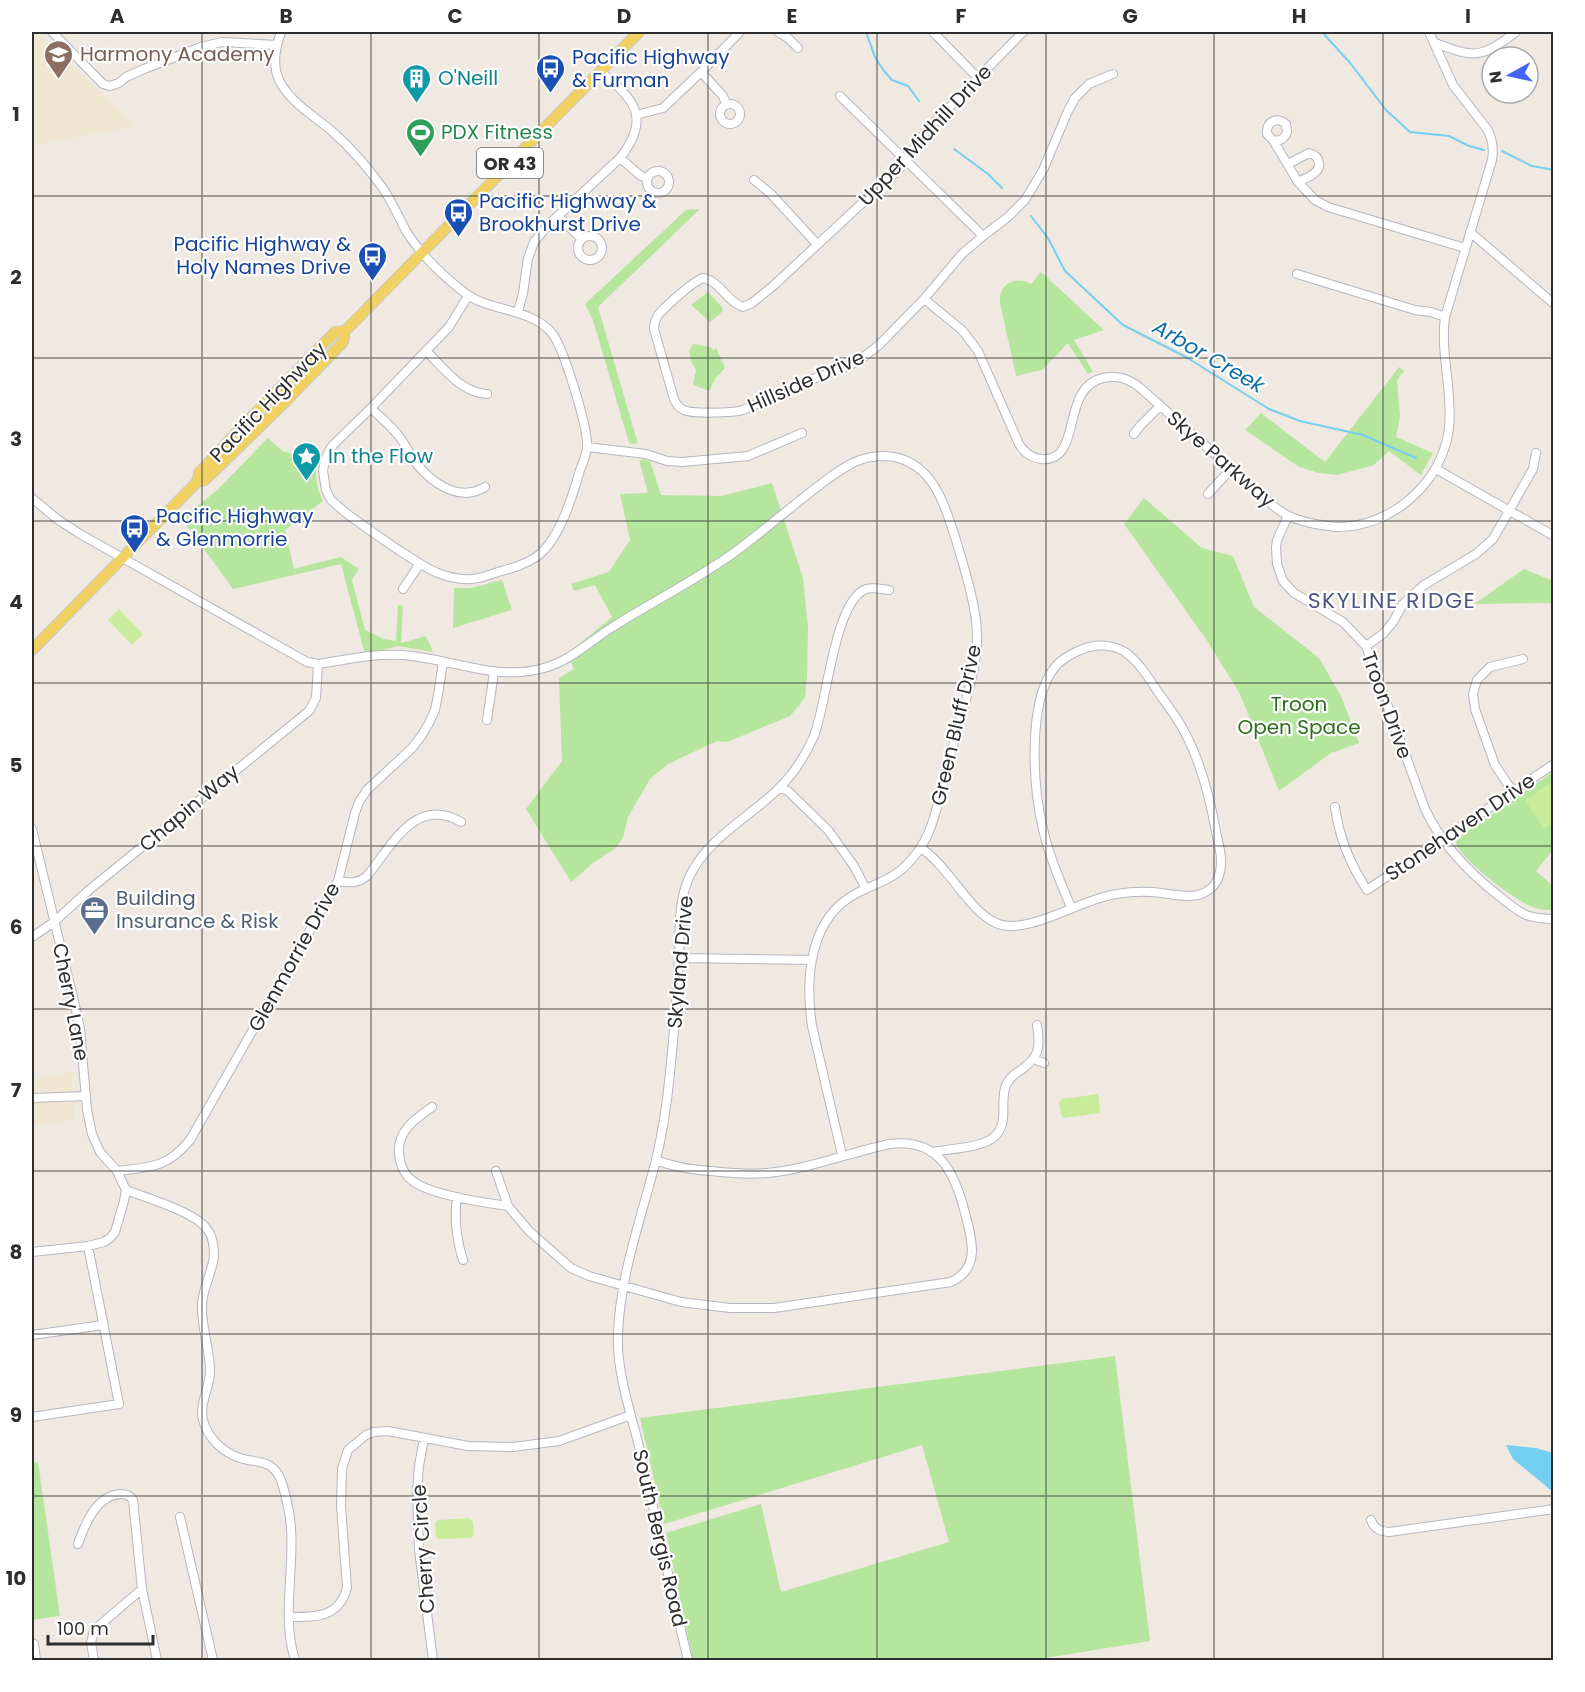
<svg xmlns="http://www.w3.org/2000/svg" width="1585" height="1692" viewBox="0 0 1585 1692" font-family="Poppins,sans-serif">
  <rect width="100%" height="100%" fill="#efe9e1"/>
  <path fill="#f0e6d1" d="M 32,32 L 37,32 L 136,126 L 32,145 Z
    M 74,1072 L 72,1088 L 74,1119 L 32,1126 L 32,1079 Z"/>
  <path fill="#b6e59e" d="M 700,209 L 598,307 L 638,444 L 629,443 L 593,320 L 585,304 L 686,210 Z
    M 1041,272 L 1104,330 L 1074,340 L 1093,371 L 1088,374 L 1068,343 L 1042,370 L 1016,376 L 1000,303 C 998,284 1015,275 1031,284 Z
    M 708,292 L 722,307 L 723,311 L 710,322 L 691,305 Z
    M 693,344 L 711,347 L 713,350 L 716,348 L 725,368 L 715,379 L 709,391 L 694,385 L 693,383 L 696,370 L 691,362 L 689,351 Z
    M 1399,367 L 1404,371 L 1397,380 L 1400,416 L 1396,437 L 1433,453 L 1421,475 L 1389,451 L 1374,465 L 1337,475 L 1319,473 L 1299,467 L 1245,430 L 1261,413 L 1325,462 Z
    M 268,438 L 282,451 L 317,460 C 315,475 316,487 323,501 L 285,530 L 294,569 L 341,557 L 359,569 L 352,580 L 365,630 L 384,639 L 396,641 L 398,605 L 403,606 L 401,643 L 426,636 L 433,652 L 398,646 L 365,654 L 341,564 L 233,589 L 182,519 L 217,490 Z
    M 642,459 L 650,461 L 661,495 L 722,496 L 772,483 L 803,578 L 808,628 L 807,676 L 805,698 L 790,716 L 727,742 L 717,741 L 668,764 L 650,779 L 628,817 L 623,838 L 614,849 L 593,863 L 571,882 L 526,809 L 562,761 L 559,678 L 574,669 L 567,654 L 612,617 L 595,585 L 574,591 L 571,584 L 609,572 L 630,540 L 620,494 L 648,493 L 639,460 L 642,460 Z
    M 1144,498 L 1202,548 L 1233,556 L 1254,607 L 1319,658 L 1341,696 L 1359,743 L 1331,753 L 1279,791 L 1240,694 L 1206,639 L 1124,524 Z
    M 1524,569 L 1553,581 L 1553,603 L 1474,604 Z
    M 502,580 L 512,610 L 453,628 L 454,588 L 471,588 Z
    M 1553,772 L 1553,850 L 1536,871 L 1553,886 L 1553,910 C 1545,910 1538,910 1530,906 C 1514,899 1463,861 1457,845 C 1455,841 1457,840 1459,837 Z
    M 1115,1356 L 1150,1641 L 1033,1660 L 693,1660 L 666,1533 L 761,1504 L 781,1592 L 949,1542 L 922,1445 L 664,1524 L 640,1418 Z
    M 38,1462 L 60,1616 L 32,1620 L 32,1463 Z"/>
  <path fill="#c9ec9a" d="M 119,609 L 143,634 L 132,645 L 108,620 Z
    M 1553,781 L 1553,823 L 1544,829 L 1525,800 Z
    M 1098,1094 L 1100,1113 L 1064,1118 L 1061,1115 L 1059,1102 L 1062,1099 Z
    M 470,1518 L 473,1522 L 474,1534 L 471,1538 L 439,1539 L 436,1537 L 435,1524 L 438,1520 Z"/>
  <path fill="#75cff0" d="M 1506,1445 L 1536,1448 L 1553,1453 L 1553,1492 L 1513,1459 Z"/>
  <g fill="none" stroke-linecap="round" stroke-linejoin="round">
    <path stroke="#75cff0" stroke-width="2" d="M 866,32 L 875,57 L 884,71 L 892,80 L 908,86 L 919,101
      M 1322,32 L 1351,64 L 1386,110 L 1410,132 L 1449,136 L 1469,146 L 1484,150
      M 954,149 L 988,174 L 1002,188
      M 1502,151 L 1532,166 L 1554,170
      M 1031,216 L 1048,238 L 1065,271 L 1123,325 L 1186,357 L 1269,409 L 1300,421 L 1363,435 L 1416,458"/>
    <defs>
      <path id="minor" d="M 52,32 L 103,84 L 110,86 L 119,83 L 126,77 L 144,69 L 201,47 L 222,42 L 277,45
        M 281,32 C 276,46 272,65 279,80 C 291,104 315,116 334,133 C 352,149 368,168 382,187 C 392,201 398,216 406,231 C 421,255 443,276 465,293 C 490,312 528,307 551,332 C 563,345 589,430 587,448 C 586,455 583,463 580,470 C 573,495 559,542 536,557 C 524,565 512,568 498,572 C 490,575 481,578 472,579 C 441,581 419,563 394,547 C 378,536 362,525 346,513 L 331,500 L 326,490 L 323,471 L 325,460 L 330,449 L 334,444 L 371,408 L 449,327 L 468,296
        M 778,32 L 788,38 L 798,48
        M 933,32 L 978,78
        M 1023,32 L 927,130 L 901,167 L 773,286 L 752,303 L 743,307 C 727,302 720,281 703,278 C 692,282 666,306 658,315 C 655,320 654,324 654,329 L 674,399 C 676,404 679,408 684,410 C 692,414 733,413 743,410 L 813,379 L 848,366 L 861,359 L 879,345 L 924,299 L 962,254 L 983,236 L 1008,217 L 1025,200 L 1043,170 L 1068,111 L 1075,98 L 1089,84 L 1113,74
        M 1435,43 C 1445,46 1457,52 1468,53 C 1486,56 1502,42 1516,32
        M 701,72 L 723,96 L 726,104
        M 840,96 L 983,236
        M720 114a10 10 0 1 1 20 0a10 10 0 1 1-20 0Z
        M 636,115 L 663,108 L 701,72 L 740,32
        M 1273,140 C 1280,142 1285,138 1287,132 L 1286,124 C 1276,116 1266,122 1267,134 L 1273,140 L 1298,182 L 1315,200 L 1328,207 L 1465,248
        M 620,158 L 641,176 L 648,178
        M 1288,164 L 1309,153 C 1315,155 1318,157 1319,163 C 1321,173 1306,178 1298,182
        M647 182a11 11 0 1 1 22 0a11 11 0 1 1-22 0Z
        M 754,180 L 771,194 L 817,244
        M 558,216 L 582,239
        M 1470,232 L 1554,304
        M578 248a12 12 0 1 1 24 0a12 12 0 1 1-24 0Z
        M 1297,274 L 1415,310 L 1431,312 L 1445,317
        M 924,299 L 962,330 L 978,351 L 1019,444 C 1024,452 1030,458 1041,459 C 1084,463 1059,388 1103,378 C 1117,375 1126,378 1138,386 L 1270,503 C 1276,508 1282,513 1289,516 C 1297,520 1307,522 1315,524 C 1323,525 1331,527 1338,527 C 1393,527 1443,481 1449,428 C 1453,391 1440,354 1445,317 L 1492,160 C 1494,148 1493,139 1487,129 L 1453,85 L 1429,32
        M 518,312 L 523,293 L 528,258 L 534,242 L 548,225 L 620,158 C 652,117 634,99 600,71
        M 426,351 C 443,367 461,393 487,394
        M 371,408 C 380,417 390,425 398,435 C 404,442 408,451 413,459 C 425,476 449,497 472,492 C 476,492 481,489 485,487
        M 1134,434 L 1140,426 L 1160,406
        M 587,447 L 646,454 L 667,461 L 682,462 L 748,456 L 802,433
        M 1436,469 L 1554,536
        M 1208,494 L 1231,469
        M 32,498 L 57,519 L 80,534 L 307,662 L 318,664 C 345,660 375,653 402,655 C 450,658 496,682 544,668 C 570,661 589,642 611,628 C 653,601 699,579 739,549 C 767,528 793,505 821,484 C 833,475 846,465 860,460 C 868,457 877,456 886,456 C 932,459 944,503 956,540 C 964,567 977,608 977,635 C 978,667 965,700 957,731 C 952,750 947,769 942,788 C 936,811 931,835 916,854 C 897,879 883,880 857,893 C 809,918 805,978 812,1026 L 842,1155
        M 1288,516 L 1277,540 L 1276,548 L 1277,564 L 1283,581 L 1294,593 L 1343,622 L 1366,646 L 1425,809 C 1442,845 1468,872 1499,896 C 1508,903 1516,910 1526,915 C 1535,918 1544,919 1554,919
        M 403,589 L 419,565
        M 1366,646 L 1383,634 L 1393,622 L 1403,604 L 1424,585 L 1476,554 L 1493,539 L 1533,469 L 1536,453
        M 487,720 L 494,672
        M 780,788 L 788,791 L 828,830 L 854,866 L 866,889
        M 1513,792 L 1495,765 L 1475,709 L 1473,694 L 1477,680 L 1490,667 L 1523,659
        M 1335,807 C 1339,838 1350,864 1367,890 L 1554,764
        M 32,829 L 76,1010 L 80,1029 L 87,1110 L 92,1134 L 100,1152 L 117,1171 L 126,1190 L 124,1201 L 115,1232 L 110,1238 L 104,1242 L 88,1246 L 32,1252
        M 921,848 C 949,867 969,911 996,923 C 1022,935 1070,907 1097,899 C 1114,893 1134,891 1152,892 C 1170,893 1195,902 1210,889 C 1217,884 1221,873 1221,864 C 1222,854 1218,842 1216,832 C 1210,798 1201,762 1184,731 C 1177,717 1167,705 1158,692 C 1150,680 1142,666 1130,656 C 1116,643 1095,643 1078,651 C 1070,655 1061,659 1055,667 C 1027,701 1033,788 1043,829 C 1049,856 1060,882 1071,907
        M 338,881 C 349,883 357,884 367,876 C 391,847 415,795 461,822
        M 32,937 L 54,922 L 89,890 L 309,711 L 316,698 L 318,664
        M 679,958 L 812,960
        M 1034,1059 L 1044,1063
        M 32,1098 L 86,1096
        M 432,1107 C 415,1119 397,1131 399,1154 C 400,1165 405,1176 414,1182 C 432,1195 486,1203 508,1206
        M 931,1152 C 947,1149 982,1148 994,1137 C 1010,1123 999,1103 1006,1085 C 1009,1079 1013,1075 1018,1072 C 1039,1058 1041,1049 1037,1025
        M 117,1171 C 151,1167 167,1168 190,1140 L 338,881 L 355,813 L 359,802 L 367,790 L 412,748 L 422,735 L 429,723 L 435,710 L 438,695 L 443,662
        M 496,1171 L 508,1206 L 529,1231 L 571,1268 L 589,1276 L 681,1302 L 730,1308 L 774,1308 L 951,1282 C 981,1268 972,1239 965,1213 C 955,1173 939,1137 889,1144 C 849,1153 808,1169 767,1173 C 748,1175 729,1173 711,1171 C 692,1170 674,1167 656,1160
        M 126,1190 C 147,1198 195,1212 207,1229 C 213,1236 214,1246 214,1255 C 213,1271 203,1287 202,1304 C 201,1327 210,1349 210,1371 C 210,1388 199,1403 203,1420 C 208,1438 222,1452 240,1458 C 255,1463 270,1459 279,1476 C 283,1484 285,1493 287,1502 C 300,1554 279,1610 295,1660
        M 457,1197 C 454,1219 456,1238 463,1260
        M 32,1335 L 103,1325
        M 32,1417 L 119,1404 L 88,1246
        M 424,1438 L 419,1466 L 417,1492 L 419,1550 L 433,1660
        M 180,1517 L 213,1660
        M 1371,1520 C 1374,1529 1380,1531 1389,1532 L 1554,1509
        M 78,1544 C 85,1524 96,1496 120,1494 C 127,1494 129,1495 133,1500 L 142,1589 L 157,1660
        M 289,1617 C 315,1617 339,1618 347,1588 L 341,1506 L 342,1469 L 348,1450 L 366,1435 L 374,1432 L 388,1431 L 468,1446 L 513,1447 L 559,1441 L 631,1415
        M 34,1644 L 36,1660
        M 94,1660 L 91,1643 L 94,1630 L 142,1589
        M 688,1660 C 672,1594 658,1526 642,1459 C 633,1418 616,1375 618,1333 C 620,1276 642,1215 656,1160 C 663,1131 667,1103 670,1073 C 674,1034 677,995 679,956 C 680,930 678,904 688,880 C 705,839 748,819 778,789 C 793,775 806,754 814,736 C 827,704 834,601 866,589 C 873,587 882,589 889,590"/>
      <path id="major" d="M 197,482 L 199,473 L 238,431 L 335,332 L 345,331
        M 32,650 L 197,482 L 205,480 L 281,406 L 343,342 L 345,331 L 639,32"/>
    </defs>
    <use href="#minor" stroke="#b4b7c1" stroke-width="10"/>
    <use href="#major" stroke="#c9c9c9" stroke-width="12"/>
    <use href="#minor" stroke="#fff" stroke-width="8"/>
    <use href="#major" stroke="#f2d163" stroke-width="10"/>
  </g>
  <path fill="none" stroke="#2e2e2e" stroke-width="1.5" stroke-opacity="0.55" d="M 202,32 L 202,1660M 371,32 L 371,1660M 539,32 L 539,1660M 708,32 L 708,1660M 877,32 L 877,1660M 1046,32 L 1046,1660M 1214,32 L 1214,1660M 1383,32 L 1383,1660M 32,196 L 1554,196M 32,358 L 1554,358M 32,521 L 1554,521M 32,683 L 1554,683M 32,846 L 1554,846M 32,1009 L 1554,1009M 32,1171 L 1554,1171M 32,1334 L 1554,1334M 32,1496 L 1554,1496"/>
  <defs>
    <symbol id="school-pin" viewBox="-11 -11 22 30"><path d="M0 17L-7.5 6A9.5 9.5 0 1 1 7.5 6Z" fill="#8d6e63" stroke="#fff"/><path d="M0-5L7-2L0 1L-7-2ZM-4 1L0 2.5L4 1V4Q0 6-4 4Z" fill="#fff"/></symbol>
    <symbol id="bus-pin" viewBox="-11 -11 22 30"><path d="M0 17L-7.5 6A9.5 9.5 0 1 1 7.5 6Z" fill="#1a4fb4" stroke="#fff"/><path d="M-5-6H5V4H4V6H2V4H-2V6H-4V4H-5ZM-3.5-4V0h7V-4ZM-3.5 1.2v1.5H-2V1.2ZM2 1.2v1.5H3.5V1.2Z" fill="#fff"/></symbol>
    <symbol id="building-pin" viewBox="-11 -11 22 30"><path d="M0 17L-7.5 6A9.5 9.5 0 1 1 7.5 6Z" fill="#0f9aa8" stroke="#fff"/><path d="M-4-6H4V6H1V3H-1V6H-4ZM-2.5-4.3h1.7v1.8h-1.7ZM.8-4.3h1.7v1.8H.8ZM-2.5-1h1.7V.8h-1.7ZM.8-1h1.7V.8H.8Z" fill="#fff"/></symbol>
    <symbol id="stadium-pin" viewBox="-11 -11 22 30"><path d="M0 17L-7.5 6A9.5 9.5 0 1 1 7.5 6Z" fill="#2e9e5b" stroke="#fff"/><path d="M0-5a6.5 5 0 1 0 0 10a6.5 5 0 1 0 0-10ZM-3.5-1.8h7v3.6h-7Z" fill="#fff"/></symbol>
    <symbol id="sight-pin" viewBox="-11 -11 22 30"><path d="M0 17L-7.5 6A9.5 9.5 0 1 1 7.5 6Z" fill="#0f9aa8" stroke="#fff"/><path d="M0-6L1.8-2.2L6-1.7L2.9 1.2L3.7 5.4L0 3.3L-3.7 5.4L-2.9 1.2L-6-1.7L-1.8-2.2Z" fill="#fff"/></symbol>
    <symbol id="office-pin" viewBox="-11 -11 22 30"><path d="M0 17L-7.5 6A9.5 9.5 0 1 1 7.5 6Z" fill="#5c6f8a" stroke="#fff"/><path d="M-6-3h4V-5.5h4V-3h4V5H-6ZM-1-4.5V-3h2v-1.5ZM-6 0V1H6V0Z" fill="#fff"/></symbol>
  </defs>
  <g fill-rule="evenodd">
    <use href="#school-pin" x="42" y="38" width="33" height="45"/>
    <use href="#bus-pin" x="534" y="52" width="33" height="45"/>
    <use href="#building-pin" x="400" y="62" width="33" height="45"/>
    <use href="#stadium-pin" x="404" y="116" width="33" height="45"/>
    <use href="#bus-pin" x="442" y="196" width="33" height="45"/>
    <use href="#bus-pin" x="356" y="240" width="33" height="45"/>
    <use href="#sight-pin" x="290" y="440" width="33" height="45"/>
    <use href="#bus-pin" x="118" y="512" width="33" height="45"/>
    <use href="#office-pin" x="78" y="894" width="33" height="45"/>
  </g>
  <g text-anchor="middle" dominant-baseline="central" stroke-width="4.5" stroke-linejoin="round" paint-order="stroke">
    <rect fill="#fff" stroke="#6d6d6d" stroke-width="1.5" x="477" y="148" width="66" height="30" rx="4.5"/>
    <g font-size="18" font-weight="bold" fill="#2e2e2e">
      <text x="510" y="163">OR 43</text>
    </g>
    <g font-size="20" fill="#785e54" stroke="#fff" text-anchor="start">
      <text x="80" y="54">Harmony Academy</text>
    </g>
    <g font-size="20" fill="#164399" stroke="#fff" text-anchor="start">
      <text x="572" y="57">Pacific Highway<tspan x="572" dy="23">&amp; Furman</tspan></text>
      <text x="479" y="201">Pacific Highway &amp;<tspan x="479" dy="23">Brookhurst Drive</tspan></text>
      <text x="351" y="244" text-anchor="end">Pacific Highway &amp;<tspan x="351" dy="23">Holy Names Drive</tspan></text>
      <text x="156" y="516">Pacific Highway<tspan x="156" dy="23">&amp; Glenmorrie</tspan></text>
    </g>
    <g font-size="20" fill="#0d838f" stroke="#fff" text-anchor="start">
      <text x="438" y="78">O'Neill</text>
      <text x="328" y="456">In the Flow</text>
    </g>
    <g font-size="20" fill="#27864d" stroke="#fff" text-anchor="start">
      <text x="441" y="132">PDX Fitness</text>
    </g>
    <g font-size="20" fill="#2e2e2e" stroke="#fff">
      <text transform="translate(925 135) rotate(-47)">Upper Midhill Drive</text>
      <text transform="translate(806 381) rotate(-24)">Hillside Drive</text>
      <text transform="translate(268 402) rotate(-46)">Pacific Highway</text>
      <text transform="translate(1221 459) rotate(41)">Skye Parkway</text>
      <text transform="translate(1387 705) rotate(70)">Troon Drive</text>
      <text transform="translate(956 725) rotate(-77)">Green Bluff Drive</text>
      <text transform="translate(189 808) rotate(-40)">Chapin Way</text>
      <text transform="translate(1460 827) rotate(-34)">Stonehaven Drive</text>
      <text transform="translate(294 957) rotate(-61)">Glenmorrie Drive</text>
      <text transform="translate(680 962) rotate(-85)">Skyland Drive</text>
      <text transform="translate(71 1002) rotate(79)">Cherry Lane</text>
      <text transform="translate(660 1538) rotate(77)">South Bergis Road</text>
      <text transform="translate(423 1549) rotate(-94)">Cherry Circle</text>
    </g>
    <g font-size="20" fill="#2c6e1b" stroke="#fff">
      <text x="1299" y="704">Troon<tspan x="1299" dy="23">Open Space</tspan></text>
    </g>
    <g font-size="20" fill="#4e5e75" stroke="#fff" text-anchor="start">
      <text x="116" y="898">Building<tspan x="116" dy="23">Insurance &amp; Risk</tspan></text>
    </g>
    <g font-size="21" font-style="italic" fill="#0d6fa3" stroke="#fff">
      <text transform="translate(1209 356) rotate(30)">Arbor Creek</text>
    </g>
    <g font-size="22" letter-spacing="1.5" fill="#4d5680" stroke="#fff">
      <text x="1392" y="600">SKYLINE RIDGE</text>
    </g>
  </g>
  <rect width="1585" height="1692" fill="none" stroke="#ffffff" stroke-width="66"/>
  <g transform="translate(1510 75) rotate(262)"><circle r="28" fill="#ffffff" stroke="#ababab" stroke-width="1.5"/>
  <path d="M0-4.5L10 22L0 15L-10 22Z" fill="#4264fb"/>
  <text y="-9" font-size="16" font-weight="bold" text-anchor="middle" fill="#2e2e2e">N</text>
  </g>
  <path d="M48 1635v9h105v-9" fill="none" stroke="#2e2e2e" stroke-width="3"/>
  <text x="57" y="1635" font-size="18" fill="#2e2e2e" stroke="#ffffff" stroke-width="4.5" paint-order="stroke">100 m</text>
  <rect x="33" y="33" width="1519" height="1626" fill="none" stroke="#2e2e2e" stroke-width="2"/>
  <g font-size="20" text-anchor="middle" font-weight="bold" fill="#2e2e2e">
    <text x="117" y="23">A</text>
    <text x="286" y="23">B</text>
    <text x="455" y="23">C</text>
    <text x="624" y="23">D</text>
    <text x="792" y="23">E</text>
    <text x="961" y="23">F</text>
    <text x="1130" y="23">G</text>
    <text x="1299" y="23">H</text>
    <text x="1468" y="23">I</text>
    <text x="16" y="121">1</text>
    <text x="16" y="284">2</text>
    <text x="16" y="446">3</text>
    <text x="16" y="609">4</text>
    <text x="16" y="772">5</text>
    <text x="16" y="934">6</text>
    <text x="16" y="1097">7</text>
    <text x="16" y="1259">8</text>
    <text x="16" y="1422">9</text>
    <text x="16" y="1585">10</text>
  </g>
</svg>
